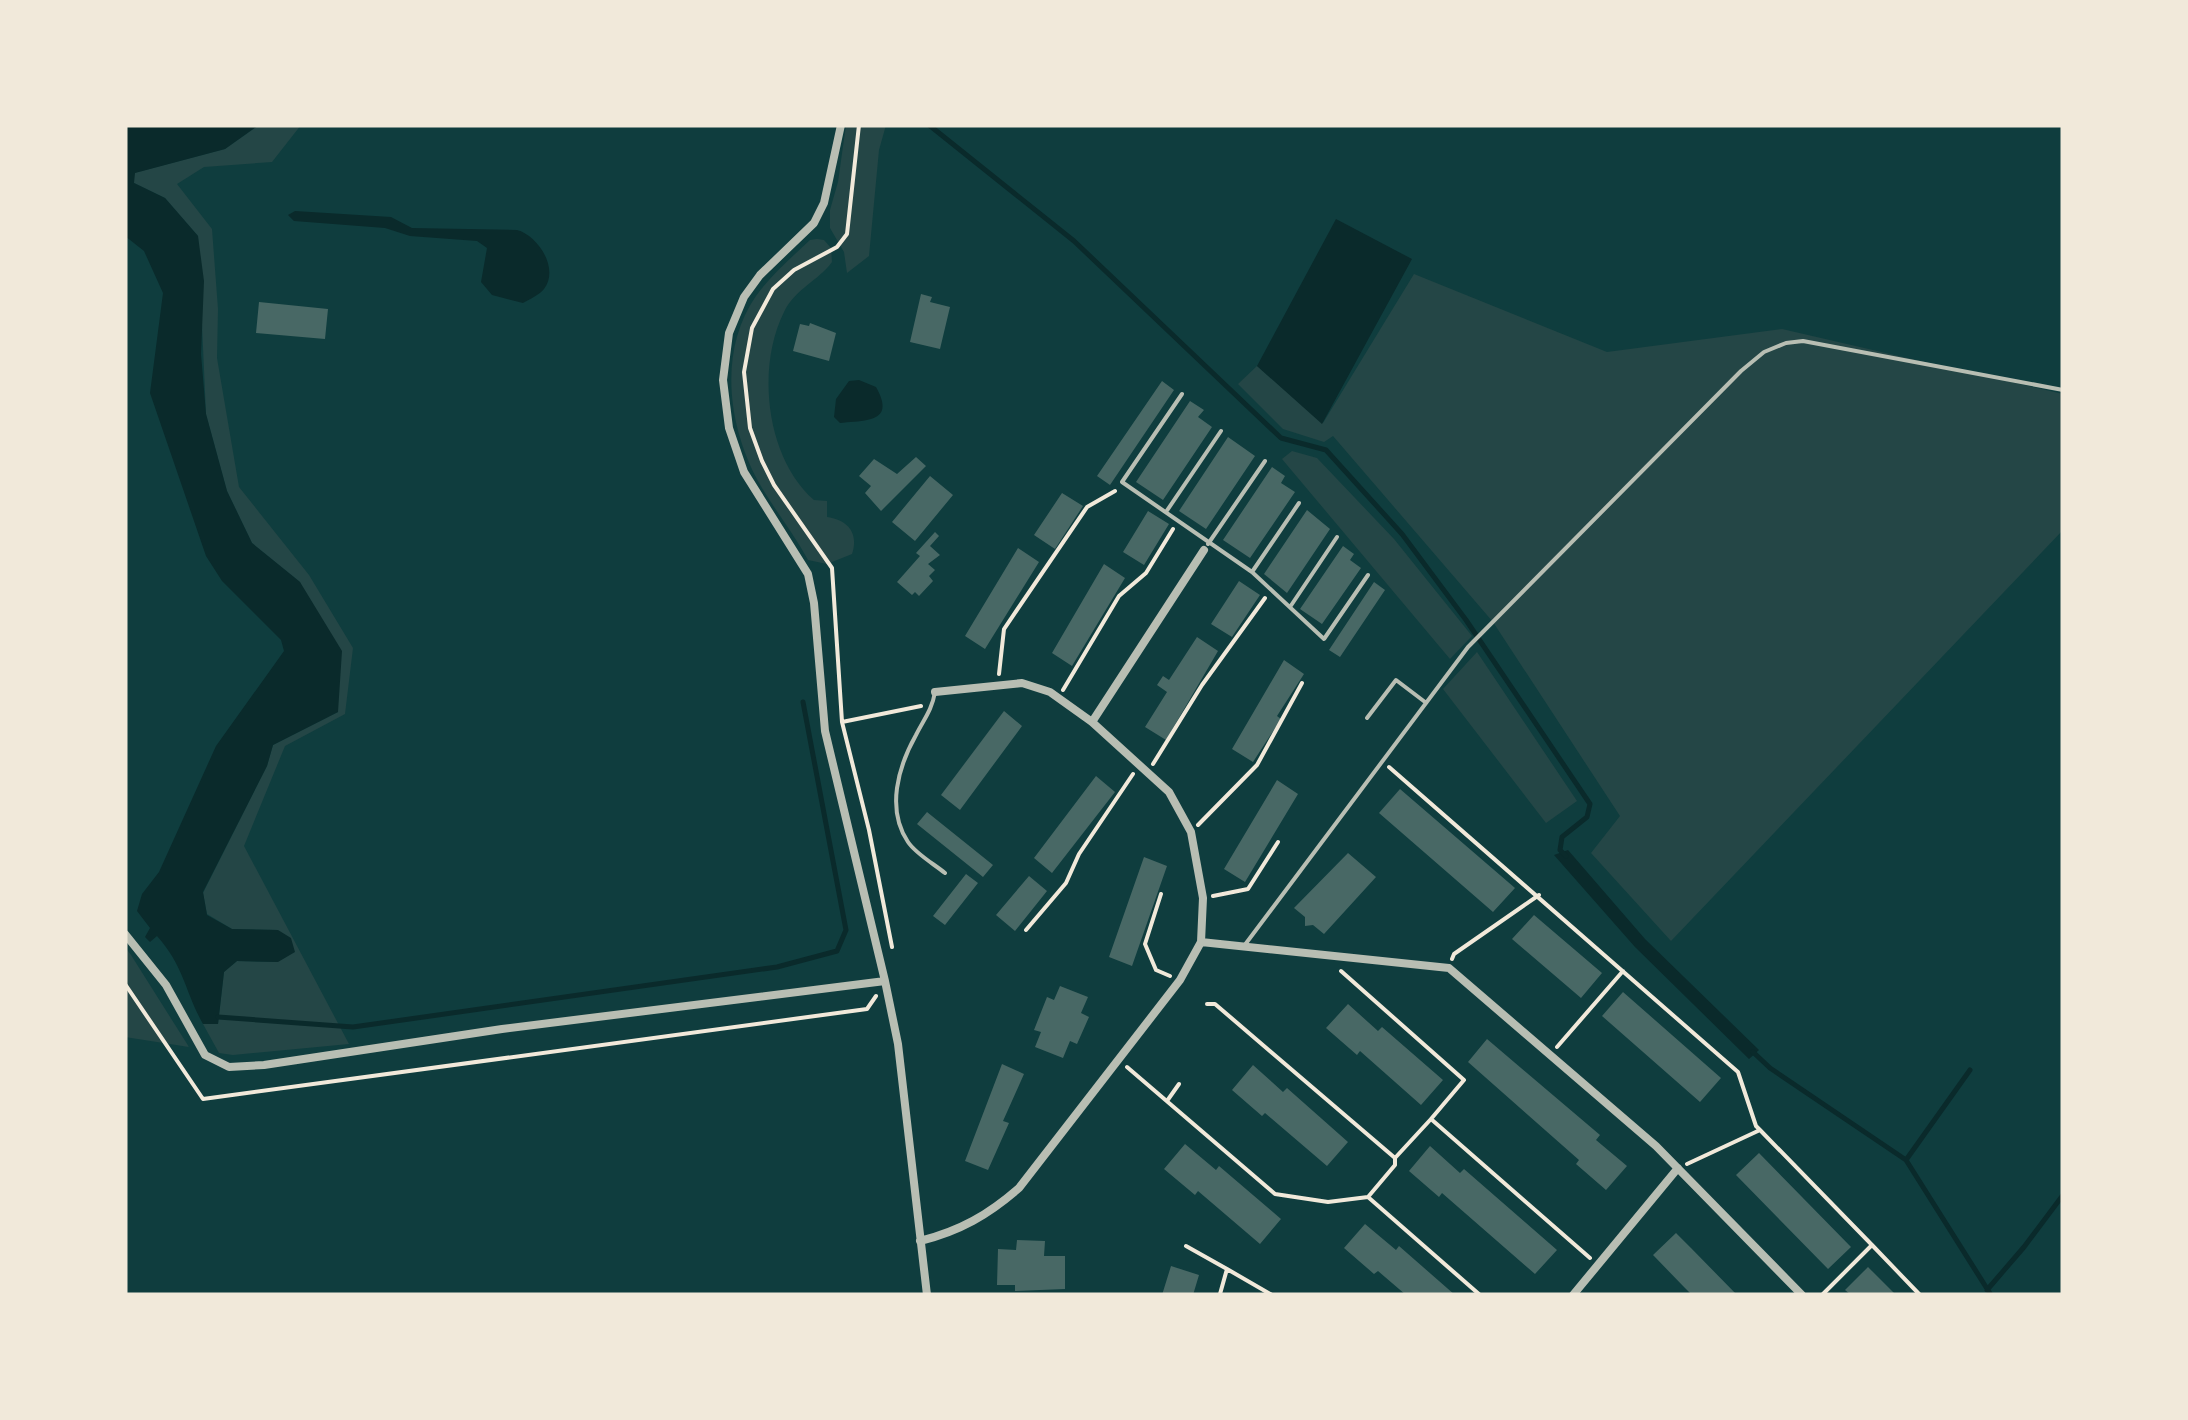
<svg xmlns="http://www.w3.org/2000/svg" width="2188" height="1420" viewBox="0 0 2188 1420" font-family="'Sofia Sans Condensed',sans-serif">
  <rect width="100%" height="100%" fill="#0f3d3e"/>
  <path fill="#244646" d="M 259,125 L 301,125 L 272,162 L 204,167 L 177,184 L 212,229 L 218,309 L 217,358 L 239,487 L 309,575 L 353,648 L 345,714 L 285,746 L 244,846 L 349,1044 L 233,1055 L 219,1053 L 203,1024 L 218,1024 L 224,972 L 237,961 L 277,962 L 278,930 L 232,929 L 207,914 L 203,893 L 267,766 L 273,745 L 338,712 L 300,582 L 252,543 L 227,491 L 206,414 L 198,236 L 165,198 L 134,183 L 134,173 L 225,149 Z
    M 846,125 L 886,125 L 879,150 L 869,256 L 847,273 L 844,252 L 830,228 L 830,210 L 838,182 Z
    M 817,239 L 824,240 L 831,248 L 832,262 C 818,281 795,289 784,312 C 756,368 766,458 814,500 L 827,501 L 827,517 C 848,520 859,533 852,554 L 827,564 L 808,560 C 793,532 773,508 758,481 C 728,425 718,351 756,296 C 771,275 791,258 810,240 Z
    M 1414,274 L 1607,352 L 1782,329 L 2063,394 L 2063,530 L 1671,941 L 1591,853 L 1620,816 L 1493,622 L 1333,436 L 1324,442 L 1283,429 L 1238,384 L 1257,366 L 1323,423 Z
    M 1292,451 L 1317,458 L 1394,539 L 1472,636 L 1450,659 L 1282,459 Z
    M 1477,652 L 1577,801 L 1546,823 L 1443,689 Z
    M 125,947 L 131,955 L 189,1047 L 125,1037 Z"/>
  <path fill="#0a2a2b" d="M 125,125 L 259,125 L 225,149 L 135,173 L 134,183 L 165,198 L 198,236 L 204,281 L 201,354 L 206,414 L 227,491 L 252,543 L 300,582 L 342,651 L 338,712 L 273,745 L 267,766 L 203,892 L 207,915 L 232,929 L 278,930 L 291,938 L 295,952 L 278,962 L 237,961 L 224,972 L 218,1024 L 203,1024 C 185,992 184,966 157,936 L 150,942 L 145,937 L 150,928 L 137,911 L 142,894 L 159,872 L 216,746 L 284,651 L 281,640 L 222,581 L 206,556 L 150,393 L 163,293 L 144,251 L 125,236 Z
    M 295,211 L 391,217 L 412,228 L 517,230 C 537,235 560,268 544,289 C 539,295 530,299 523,303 L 492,295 L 481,282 L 487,248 L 477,241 L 410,236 L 385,228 L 294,221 L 288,215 Z
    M 1336,219 L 1412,259 L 1322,424 L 1257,366 Z
    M 859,380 L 876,387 C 897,424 863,420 840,423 L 834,417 L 836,399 L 849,381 Z
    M 1568,850 L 1645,939 L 1759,1050 L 1749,1059 L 1635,947 L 1554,855 Z"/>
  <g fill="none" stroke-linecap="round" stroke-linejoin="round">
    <path stroke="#0a2a2b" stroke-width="5" d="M 929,125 L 1074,241 L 1281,438 L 1326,450 L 1402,534 L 1466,620 L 1590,804 L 1587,817 L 1562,837 L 1560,850 L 1566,856
      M 218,1017 L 353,1027 L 777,967 L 837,951 L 846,930 L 803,702
      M 1753,1052 L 1770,1068 L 1906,1160 L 1991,1295
      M 1906,1160 L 1970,1070
      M 1987,1290 L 2024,1247 L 2063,1195"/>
  </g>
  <path fill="#486865" d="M 921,294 L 932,297 L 930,302 L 950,307 L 940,349 L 910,342 Z
    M 259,302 L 328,309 L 325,339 L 256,333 Z
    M 810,323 L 836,333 L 829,361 L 793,351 L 800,324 L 809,326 Z
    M 1162,381 L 1174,390 L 1110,485 L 1097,476 Z
    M 1190,401 L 1204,410 L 1198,417 L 1212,427 L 1163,500 L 1136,482 Z
    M 1228,437 L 1255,456 L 1206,529 L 1179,511 Z
    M 916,457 L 926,466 L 881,511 L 865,493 L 871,486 L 859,476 L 874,459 L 897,474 Z
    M 1272,467 L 1285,476 L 1281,483 L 1295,492 L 1250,558 L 1223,540 Z
    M 930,476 L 953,495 L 915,541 L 892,522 Z
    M 1062,493 L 1083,506 L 1055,549 L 1034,535 Z
    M 1307,510 L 1330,529 L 1287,593 L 1264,574 Z
    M 1148,511 L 1169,524 L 1144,565 L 1123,552 Z
    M 935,532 L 939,536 L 930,546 L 940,555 L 928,564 L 935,570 L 929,576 L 933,581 L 919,596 L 915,592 L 912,595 L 897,582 L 920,556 L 916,553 Z
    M 1343,546 L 1354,554 L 1350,560 L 1361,568 L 1322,624 L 1300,609 Z
    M 1018,548 L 1039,562 L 985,649 L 965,636 Z
    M 1104,564 L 1125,578 L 1072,666 L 1052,653 Z
    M 1239,581 L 1260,595 L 1232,637 L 1211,624 Z
    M 1374,582 L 1385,590 L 1340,657 L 1329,650 Z
    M 1197,637 L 1218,651 L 1166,740 L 1145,727 L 1167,692 L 1157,685 L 1163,676 L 1169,680 Z
    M 1284,660 L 1304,674 L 1277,716 L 1281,719 L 1253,762 L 1232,749 Z
    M 1004,711 L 1022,726 L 960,810 L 941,795 Z
    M 1096,776 L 1115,792 L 1052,873 L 1034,858 Z
    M 1277,780 L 1298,794 L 1245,882 L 1224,869 Z
    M 1400,789 L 1515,888 L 1493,912 L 1379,813 Z
    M 927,812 L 993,865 L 983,877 L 917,824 Z
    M 1348,853 L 1376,877 L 1324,934 L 1313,925 L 1305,926 L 1305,917 L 1294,908 Z
    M 1144,857 L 1167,866 L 1132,966 L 1109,957 Z
    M 966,874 L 978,883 L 945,925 L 933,916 Z
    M 1029,876 L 1047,891 L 1015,931 L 996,915 Z
    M 1534,915 L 1602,973 L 1581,998 L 1512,939 Z
    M 1060,986 L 1088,997 L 1081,1013 L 1089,1017 L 1077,1044 L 1070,1041 L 1063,1058 L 1035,1047 L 1041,1032 L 1034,1030 L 1047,997 L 1054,1000 Z
    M 1623,992 L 1721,1078 L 1700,1102 L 1602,1016 Z
    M 1348,1004 L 1378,1031 L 1382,1027 L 1443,1080 L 1421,1105 L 1360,1051 L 1357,1055 L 1326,1028 Z
    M 1487,1039 L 1600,1135 L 1596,1140 L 1627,1166 L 1606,1190 L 1576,1164 L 1579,1160 L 1468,1062 Z
    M 1002,1064 L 1024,1074 L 1003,1121 L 1009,1123 L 988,1170 L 965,1161 Z
    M 1253,1065 L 1283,1092 L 1287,1088 L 1348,1142 L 1327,1166 L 1265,1113 L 1262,1116 L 1232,1090 Z
    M 1185,1144 L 1216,1170 L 1219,1166 L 1281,1219 L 1260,1244 L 1198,1191 L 1195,1195 L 1164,1169 Z
    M 1430,1146 L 1460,1173 L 1464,1169 L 1557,1250 L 1535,1274 L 1442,1193 L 1439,1197 L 1409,1171 Z
    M 1759,1153 L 1851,1247 L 1828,1269 L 1736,1175 Z
    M 1365,1224 L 1396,1250 L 1399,1246 L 1455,1295 L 1406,1295 L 1378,1271 L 1374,1274 L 1344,1248 Z
    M 1676,1233 L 1691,1248 L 1737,1295 L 1692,1295 L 1684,1287 L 1653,1255 Z
    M 1017,1240 L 1045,1241 L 1044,1256 L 1065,1256 L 1065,1289 L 1015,1291 L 1015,1285 L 997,1285 L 998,1249 L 1016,1250 Z
    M 1171,1266 L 1199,1275 L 1193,1295 L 1162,1295 Z
    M 1868,1267 L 1896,1295 L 1851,1295 L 1845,1290 Z"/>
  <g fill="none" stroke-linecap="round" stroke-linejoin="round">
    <path stroke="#f1e9da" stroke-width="4" d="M 859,125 L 847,234 L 837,247 L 794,270 L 773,289 L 752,328 L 744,372 L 750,428 L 762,461 L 774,485 L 832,568 L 842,722 L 869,830 L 892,947
      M 999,674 L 1004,629 L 1087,507 L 1115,491
      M 1063,690 L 1119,596 L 1146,573 L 1173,529
      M 842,722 L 921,706
      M 1153,764 L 1202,685 L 1265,598
      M 1389,767 L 1738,1072 L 1756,1126 L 1760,1130
      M 1198,825 L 1257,765 L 1302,683
      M 1161,894 L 1145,944 L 1156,970 L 1170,976
      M 1213,896 L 1248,889 L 1278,842
      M 1026,930 L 1066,883 L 1079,854 L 1133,774
      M 1452,959 L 1454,954 L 1539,895
      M 1341,971 L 1464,1080 L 1431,1119
      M 125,984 L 203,1099 L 867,1009 L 876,996
      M 1557,1047 L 1623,971
      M 1127,1067 L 1275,1194 L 1328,1202 L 1368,1197 L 1395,1165 L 1395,1158 L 1215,1004 L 1207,1004
      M 1167,1101 L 1179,1084
      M 1395,1158 L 1431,1119 L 1590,1258
      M 1687,1164 L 1760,1130 L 1872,1245
      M 1368,1197 L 1480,1295
      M 1186,1246 L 1227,1269
      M 1220,1294 L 1227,1269 L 1272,1295
      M 1822,1295 L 1872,1245 L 1920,1295"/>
    <path stroke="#b8beb3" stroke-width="4" d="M 1182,394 L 1122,482 L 1252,572 L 1324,639 L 1368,575
      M 1166,512 L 1221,431
      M 1208,544 L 1265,461
      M 1252,572 L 1299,503
      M 1290,607 L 1337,537
      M 935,692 C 932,710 924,719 916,735 C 898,767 886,809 908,842 C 916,854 934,864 945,873
      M 1367,718 L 1396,680 L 1425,702
      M 1244,946 L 1468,647 L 1741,371 L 1764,352 L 1786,343 L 1803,341 L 2063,390"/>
    <path stroke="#b8beb3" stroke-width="8" d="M 841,125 L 824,203 L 814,223 L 760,275 L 744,297 L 729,333 L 723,380 L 729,428 L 744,472 L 808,574 L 814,603 L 825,731 L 885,981 L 898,1044 L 927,1295
      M 1092,722 L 1204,550
      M 125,934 L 166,985 L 205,1055 L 229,1067 L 264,1065 L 502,1029 L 885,981
      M 1201,942 L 1449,968 L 1656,1146 L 1802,1295
      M 920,1241 C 960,1231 988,1215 1019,1188 L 1180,980 L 1201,942 L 1203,898 L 1191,832 L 1169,792 L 1092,722 L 1050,692 L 1022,683 L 935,692
      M 1573,1295 L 1678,1168"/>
  </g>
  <rect width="2188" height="1420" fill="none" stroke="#f1e9da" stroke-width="255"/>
</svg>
